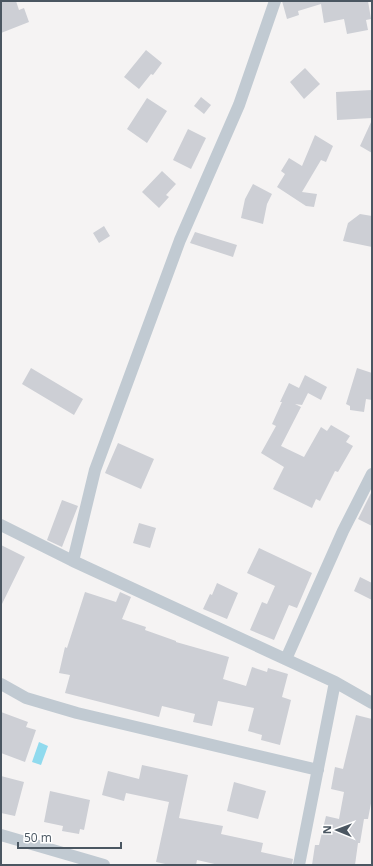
<svg xmlns="http://www.w3.org/2000/svg" width="373" height="866" viewBox="0 0 373 866" font-family="'Open Sans',sans-serif">
  <rect width="100%" height="100%" fill="#f5f3f3"/>
  <path fill="#90daee" d="M 39,742 L 48,746 L 41,765 L 32,762 Z"/>
  <path fill="#cdcfd5" d="M 1,1 L 16,1 L 19,10 L 24,8 L 29,22 L 1,33 Z
    M 282,1 L 368,1 L 371,19 L 366,20 L 368,30 L 347,34 L 344,19 L 324,23 L 321,4 L 298,11 L 299,15 L 287,19 Z
    M 146,50 L 162,63 L 153,75 L 151,74 L 139,89 L 124,77 Z
    M 305,68 L 320,84 L 304,99 L 290,82 Z
    M 372,90 L 372,118 L 337,120 L 336,92 Z
    M 201,97 L 211,105 L 204,114 L 194,106 Z
    M 147,98 L 167,111 L 147,143 L 127,129 Z
    M 372,120 L 372,153 L 360,146 Z
    M 188,129 L 206,138 L 191,169 L 173,160 Z
    M 315,135 L 333,146 L 326,162 L 321,160 L 302,192 L 317,194 L 314,207 L 306,206 L 277,187 L 285,174 L 281,171 L 289,158 L 302,166 Z
    M 162,171 L 176,184 L 166,195 L 169,197 L 159,208 L 142,192 Z
    M 253,184 L 272,194 L 267,204 L 263,224 L 241,218 L 245,199 Z
    M 360,214 L 372,216 L 372,247 L 343,241 L 348,223 Z
    M 104,226 L 110,236 L 99,243 L 93,233 Z
    M 195,232 L 237,245 L 233,257 L 190,243 Z
    M 31,368 L 83,399 L 74,415 L 22,384 Z
    M 357,368 L 372,373 L 372,400 L 366,399 L 364,412 L 350,410 L 350,406 L 346,404 Z
    M 305,375 L 327,387 L 321,400 L 308,393 L 302,405 L 295,404 L 301,407 L 281,446 L 304,457 L 321,427 L 327,431 L 331,425 L 350,436 L 346,442 L 353,446 L 338,472 L 335,471 L 320,501 L 316,499 L 312,508 L 273,489 L 284,467 L 261,453 L 276,426 L 272,424 L 282,402 L 280,402 L 289,383 L 299,388 Z
    M 118,443 L 154,459 L 141,489 L 105,473 Z
    M 372,491 L 372,526 L 358,519 Z
    M 62,500 L 78,506 L 62,547 L 47,540 Z
    M 139,523 L 156,528 L 150,548 L 133,543 Z
    M 1,545 L 25,557 L 1,606 Z
    M 259,548 L 312,573 L 297,608 L 289,605 L 274,640 L 250,630 L 262,602 L 267,604 L 275,586 L 247,573 Z
    M 360,577 L 372,583 L 372,600 L 354,591 Z
    M 217,583 L 238,593 L 227,619 L 203,609 L 210,594 L 212,595 Z
    M 85,592 L 116,602 L 120,592 L 131,597 L 122,619 L 146,627 L 145,630 L 176,641 L 176,642 L 229,657 L 223,679 L 246,686 L 252,667 L 267,672 L 268,668 L 288,674 L 282,697 L 291,700 L 280,745 L 261,740 L 262,735 L 248,731 L 254,708 L 218,701 L 212,726 L 193,722 L 195,714 L 162,706 L 159,717 L 65,693 L 70,675 L 59,673 L 65,647 L 67,648 Z
    M 1,712 L 28,722 L 26,727 L 36,730 L 25,762 L 1,753 Z
    M 356,715 L 372,719 L 372,798 L 368,819 L 364,819 L 360,843 L 358,843 L 355,865 L 312,865 L 315,845 L 319,845 L 326,816 L 339,819 L 344,792 L 331,789 L 335,767 L 343,769 Z
    M 142,765 L 188,775 L 179,818 L 223,826 L 221,834 L 263,843 L 261,852 L 293,859 L 292,865 L 219,865 L 197,860 L 196,865 L 170,865 L 156,862 L 169,802 L 126,793 L 124,801 L 102,795 L 108,771 L 139,779 Z
    M 1,776 L 24,782 L 15,816 L 1,813 Z
    M 234,782 L 266,791 L 258,819 L 227,811 Z
    M 50,791 L 90,800 L 84,830 L 80,829 L 79,834 L 62,831 L 63,826 L 44,822 Z"/>
  <g fill="none" stroke-linecap="round" stroke-linejoin="round">
    <path stroke="#c1cad2" stroke-width="12" d="M 1,525 L 73,561 L 335,682 L 372,703
      M 73,561 L 95,470 L 180,240 L 239,105 L 275,1
      M 286,659 L 343,531 L 372,474
      M 1,684 L 26,698 L 77,713 L 318,770
      M 1,835 L 104,865
      M 299,865 L 335,682"/>
  </g>
  <rect width="373" height="866" fill="none" stroke="#4a5661" stroke-width="4"/>
  <g transform="translate(337 830) rotate(271)" stroke="#ffffff" stroke-width="3" paint-order="stroke">
  <path d="M0-3L7 15L0 10L-7 15Z" fill="#4a5661"/>
  <text y="-6" font-size="11" font-weight="bold" text-anchor="middle" fill="#4a5661">N</text>
  </g>
  <path d="M18 842v6h103v-6" fill="none" stroke="#4a5661" stroke-width="2"/>
  <text x="24" y="842" font-size="12" fill="#4a5661" stroke="#ffffff" stroke-width="3" paint-order="stroke">50 m</text>
</svg>
